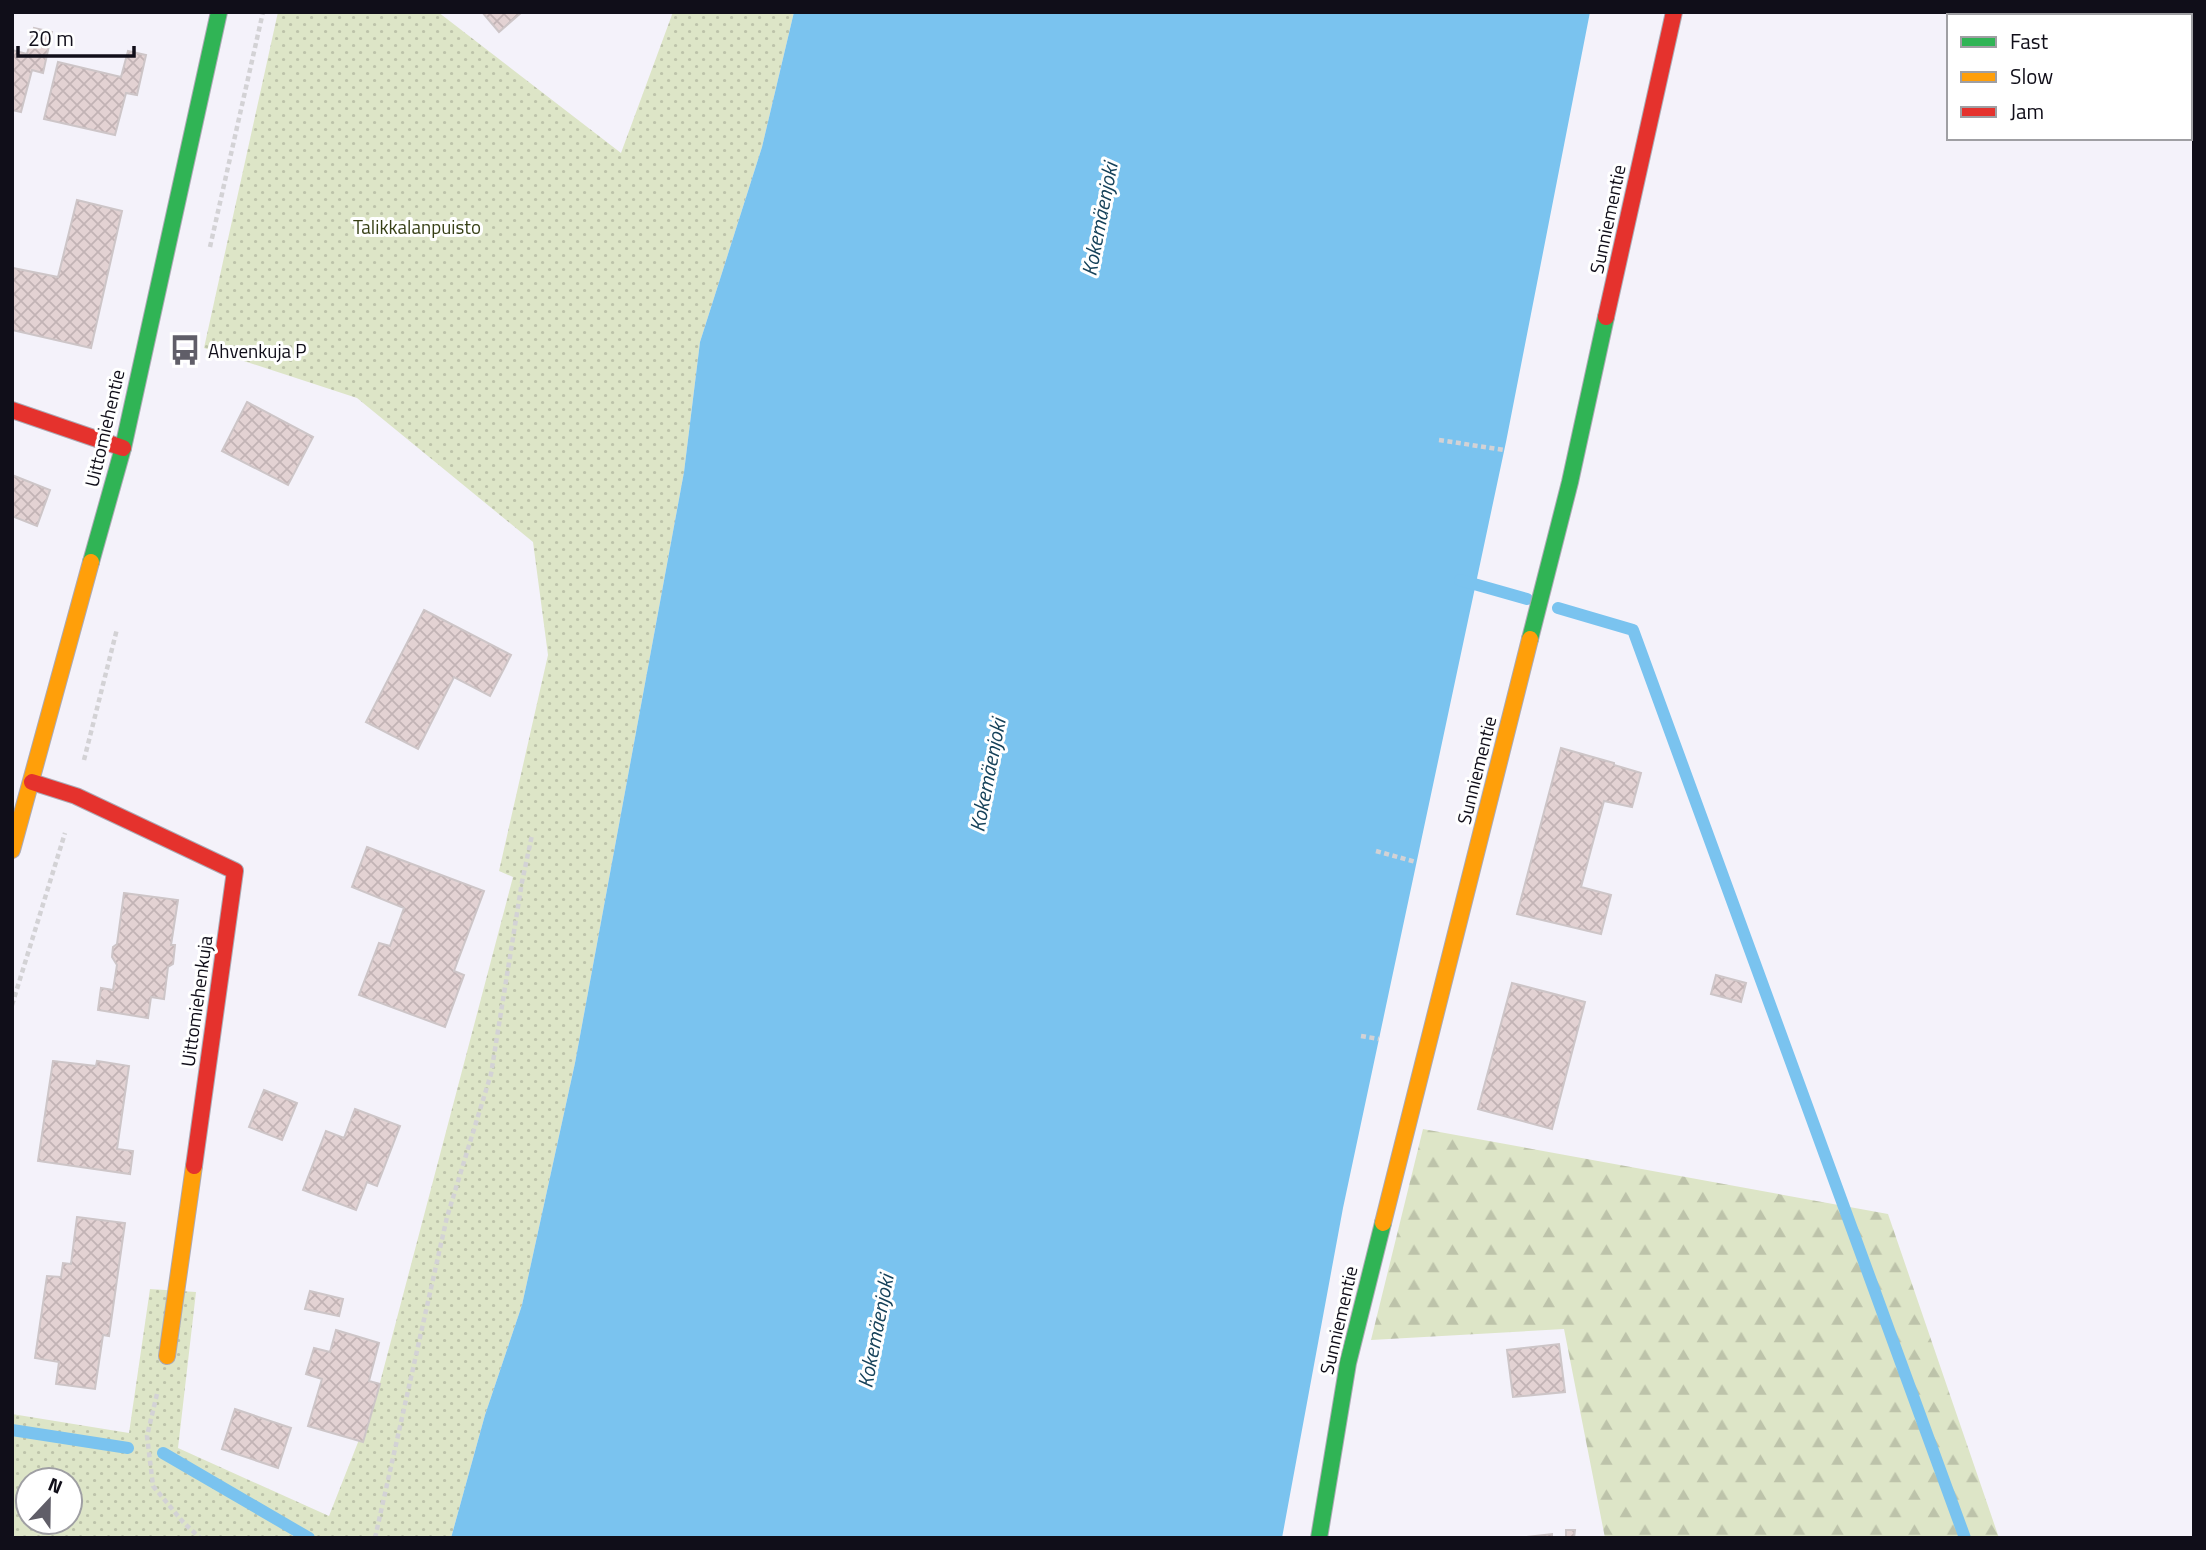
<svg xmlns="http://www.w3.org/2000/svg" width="2206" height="1550" viewBox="0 0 2206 1550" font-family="'Titillium Web',sans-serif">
  <defs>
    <pattern id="forest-firs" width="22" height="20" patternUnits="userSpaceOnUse" patternTransform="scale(1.75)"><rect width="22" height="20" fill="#dde5c7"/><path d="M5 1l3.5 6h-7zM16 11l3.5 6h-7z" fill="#bdc3aa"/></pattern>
    <pattern id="park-dots" width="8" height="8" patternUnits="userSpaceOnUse" patternTransform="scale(1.75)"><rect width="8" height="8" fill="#dde5c7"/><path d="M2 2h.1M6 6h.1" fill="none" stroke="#bdc3aa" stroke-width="1.8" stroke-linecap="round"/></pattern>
    <pattern id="building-cross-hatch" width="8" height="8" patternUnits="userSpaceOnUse" patternTransform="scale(1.75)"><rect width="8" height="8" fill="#e3d2d3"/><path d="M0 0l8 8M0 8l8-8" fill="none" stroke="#c2b3b5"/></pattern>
  </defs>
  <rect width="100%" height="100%" fill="#f4f2fa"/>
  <path fill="url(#forest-firs)" d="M 1423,1129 L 1888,1214 L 1999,1538 L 1605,1538 L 1564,1329 L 1371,1340 Z"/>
  <path fill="url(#park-dots)" fill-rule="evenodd" d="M 278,12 L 438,12 L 621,153 L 673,12 L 794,12 L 762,147 L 700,342 L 684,472 L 575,1063 L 522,1305 L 485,1415 L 451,1538 L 12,1538 L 12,1414 L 129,1433 L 150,1289 L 196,1292 L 178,1448 L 329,1516 L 377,1394 L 513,877 L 499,871 L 548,655 L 533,542 L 357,398 L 204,348 ZM 28,1480 L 70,1480 L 70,1522 L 28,1522 Z"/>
  <path fill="#7ac3ef" d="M 794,12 L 1590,12 L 1506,442 L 1343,1208 L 1282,1538 L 451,1538 L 485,1415 L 522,1305 L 575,1063 L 684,472 L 700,342 L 762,147 Z"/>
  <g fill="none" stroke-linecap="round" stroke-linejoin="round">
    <path stroke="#7ac3ef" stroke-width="12" d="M 1460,580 L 1527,599
      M 1558,608 L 1633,630 L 1965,1538
      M 12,1430 L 128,1448
      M 163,1453 L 309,1538"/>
  </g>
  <path fill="url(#building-cross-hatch)" stroke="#cdc5c7" stroke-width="2" d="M 482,12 L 522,12 L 499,32 Z
    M 34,28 L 52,32 L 43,73 L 32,70 L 21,112 L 12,110 L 12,50 L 27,54 Z
    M 128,51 L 146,55 L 137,95 L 126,93 L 115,135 L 44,119 L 58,62 L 121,77 Z
    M 77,200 L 122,211 L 91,348 L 12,330 L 13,268 L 58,277 Z
    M 247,402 L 313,437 L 288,485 L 222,451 Z
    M 12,475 L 50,490 L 37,526 L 12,516 Z
    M 424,610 L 511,655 L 490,696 L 454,677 L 418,749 L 366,722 Z
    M 1561,748 L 1614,763 L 1614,765 L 1641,773 L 1632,807 L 1604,801 L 1581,887 L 1611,895 L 1601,934 L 1517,914 Z
    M 367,847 L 484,891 L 454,971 L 464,975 L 445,1027 L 359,995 L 379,943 L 390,946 L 404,908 L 352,887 Z
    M 124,893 L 178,900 L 171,945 L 175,945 L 173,964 L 168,967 L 164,999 L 151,997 L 148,1018 L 98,1010 L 101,988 L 113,990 L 117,965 L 112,957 L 113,947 L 117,944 Z
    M 1716,975 L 1746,983 L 1741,1002 L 1711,994 Z
    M 1512,983 L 1585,1002 L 1552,1129 L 1478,1109 Z
    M 53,1061 L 96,1066 L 97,1061 L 129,1066 L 117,1149 L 133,1151 L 130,1174 L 38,1161 Z
    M 264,1090 L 297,1103 L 282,1140 L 249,1127 Z
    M 355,1109 L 400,1126 L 377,1186 L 367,1182 L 356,1210 L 303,1190 L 326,1131 L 344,1138 Z
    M 77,1217 L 125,1223 L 109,1336 L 103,1335 L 95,1389 L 56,1384 L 59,1362 L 35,1358 L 47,1276 L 61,1277 L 63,1263 L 71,1264 Z
    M 310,1291 L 343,1299 L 339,1316 L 305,1309 Z
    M 336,1330 L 379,1343 L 369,1381 L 380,1384 L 363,1442 L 308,1426 L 322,1379 L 306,1374 L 314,1348 L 330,1352 Z
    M 1559,1344 L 1565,1392 L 1513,1397 L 1507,1350 Z
    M 235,1409 L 291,1428 L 278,1468 L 222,1449 Z
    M 1566,1530 L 1575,1530 L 1574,1538 L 1566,1538 Z
    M 1552,1534 L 1552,1538 L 1518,1538 Z"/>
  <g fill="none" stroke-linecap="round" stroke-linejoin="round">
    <defs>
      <path id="fast" d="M 91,562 L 123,448 L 219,12
        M 1530,639 L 1570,482 L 1606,317
        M 1319,1538 L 1348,1363 L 1383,1223"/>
      <path id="slow" d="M 12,850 L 91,562
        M 1383,1223 L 1530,639
        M 167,1356 L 194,1166"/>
      <path id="jam" d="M 1606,317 L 1674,12
        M 12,410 L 123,448
        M 32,782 L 76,796 L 235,871 L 194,1166"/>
    </defs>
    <use href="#fast" stroke="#acaab4" stroke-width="18"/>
    <use href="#slow" stroke="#acaab4" stroke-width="18"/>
    <use href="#jam" stroke="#acaab4" stroke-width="18"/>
    <path stroke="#d3d2d5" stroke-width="4.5" stroke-dasharray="5 3.5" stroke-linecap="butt" d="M 210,247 L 263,12
      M 1439,440 L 1504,450
      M 84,760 L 117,629
      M 1376,851 L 1416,862
      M 12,1005 L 65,833
      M 1361,1036 L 1379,1039
      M 157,1394 L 147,1436 L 153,1486 L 183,1522 L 200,1538
      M 375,1538 L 447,1217 L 491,1074 L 522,882 L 532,835"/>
    <use href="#fast" stroke="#30b455" stroke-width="16"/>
    <use href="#slow" stroke="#ff9f0a" stroke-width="16"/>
    <use href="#jam" stroke="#e5322d" stroke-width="16"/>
  </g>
  <defs>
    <symbol id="bus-bare" viewBox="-9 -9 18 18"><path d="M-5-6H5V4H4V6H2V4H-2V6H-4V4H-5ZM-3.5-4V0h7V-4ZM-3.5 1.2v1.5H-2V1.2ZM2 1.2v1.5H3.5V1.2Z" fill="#605e68" stroke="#fff" stroke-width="2.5" paint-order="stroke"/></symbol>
  </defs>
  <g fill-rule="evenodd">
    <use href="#bus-bare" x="163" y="328" width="44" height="44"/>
  </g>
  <g text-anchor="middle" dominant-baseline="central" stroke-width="6" stroke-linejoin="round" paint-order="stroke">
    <g font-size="19" fill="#100e19" stroke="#fff">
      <text transform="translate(1607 219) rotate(-78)">Sunniementie</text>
      <text transform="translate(104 428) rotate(-77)">Uittomiehentie</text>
      <text transform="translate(1476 770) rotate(-76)">Sunniementie</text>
      <text transform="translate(196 1001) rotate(-82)">Uittomiehenkuja</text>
      <text transform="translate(1338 1320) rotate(-77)">Sunniementie</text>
    </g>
    <g font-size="19" fill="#374016" stroke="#fff">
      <text x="417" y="226">Talikkalanpuisto</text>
    </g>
    <g font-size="19" fill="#100e19" stroke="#fff" text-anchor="start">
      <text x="208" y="350">Ahvenkuja P</text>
    </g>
    <g font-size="21" font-style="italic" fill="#16425a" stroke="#fff">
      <text transform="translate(1099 219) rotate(-79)">Kokemäenjoki</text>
      <text transform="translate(987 775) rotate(-79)">Kokemäenjoki</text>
      <text transform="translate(875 1331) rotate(-79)">Kokemäenjoki</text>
    </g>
  </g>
  <rect width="2206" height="1550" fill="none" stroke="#100e19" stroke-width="28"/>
  <rect x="1947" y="14" width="245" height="126" fill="#ffffff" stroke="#9f9fa3" stroke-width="2"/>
  <rect x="1961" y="37" width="35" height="10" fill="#30b455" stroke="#9f9fa3" stroke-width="2"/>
  <text x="2010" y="49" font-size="21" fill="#100e19">Fast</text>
  <rect x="1961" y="72" width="35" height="10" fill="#ff9f0a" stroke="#9f9fa3" stroke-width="2"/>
  <text x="2010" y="84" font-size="21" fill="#100e19">Slow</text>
  <rect x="1961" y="107" width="35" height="10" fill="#e5322d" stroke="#9f9fa3" stroke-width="2"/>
  <text x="2010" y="119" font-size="21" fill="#100e19">Jam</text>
  <g transform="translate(49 1501) rotate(22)"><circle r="33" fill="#ffffff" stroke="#9f9fa3" stroke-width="2"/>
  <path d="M0-5L12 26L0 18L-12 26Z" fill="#605e68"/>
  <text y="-10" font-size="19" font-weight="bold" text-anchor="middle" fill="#100e19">N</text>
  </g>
  <path d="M18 46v10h116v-10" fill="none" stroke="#100e19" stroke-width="3.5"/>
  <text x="28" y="46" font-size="21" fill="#100e19" stroke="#ffffff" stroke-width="5" paint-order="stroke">20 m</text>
</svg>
